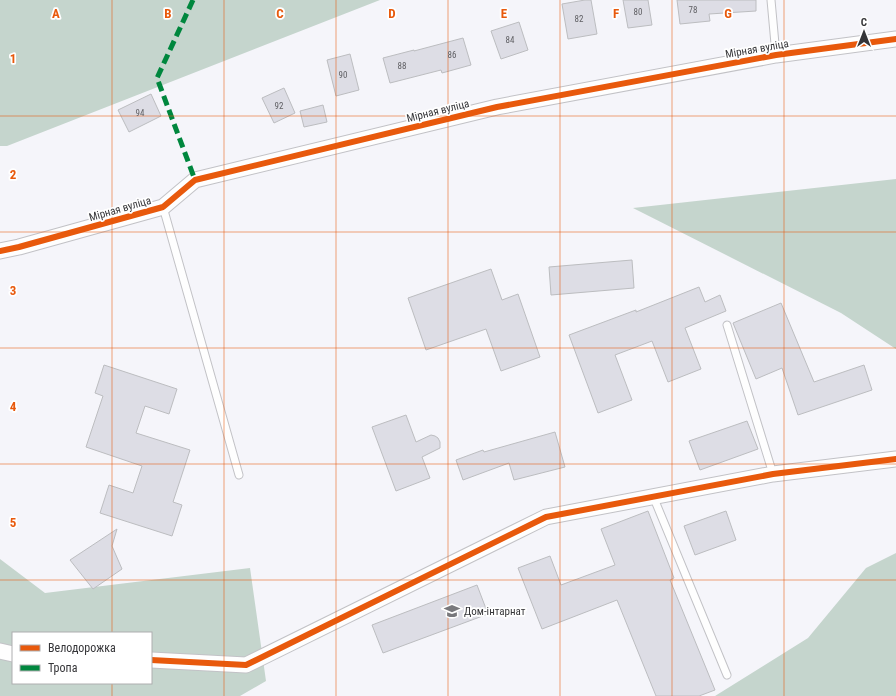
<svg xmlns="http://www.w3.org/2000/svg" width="896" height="696" viewBox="0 0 896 696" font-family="'Roboto Condensed',sans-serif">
  <rect width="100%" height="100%" fill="#f5f5fa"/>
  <path fill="#c5d5cd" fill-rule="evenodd" d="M 0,0 L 380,0 L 7,146 L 0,146 Z
    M 896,179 L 896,349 L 841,313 L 633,208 Z
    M 896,553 L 896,696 L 715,696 L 808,638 L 866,568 Z
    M 0,559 L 45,593 L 250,568 L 266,681 L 240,696 L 0,696 ZM 13,633 L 151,633 L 151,683 L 13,683 Z"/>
  <path fill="#dddde5" stroke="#bcbdc0" d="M 585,0 L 591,0 L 597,34 L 568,39 L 562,4 Z
    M 623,0 L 648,0 L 652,25 L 628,28 Z
    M 677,0 L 756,0 L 756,11 L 709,14 L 710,21 L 680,24 Z
    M 519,22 L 528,50 L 501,59 L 491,31 Z
    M 463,38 L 471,65 L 442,73 L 441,70 L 390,83 L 383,58 L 414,50 L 414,51 Z
    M 350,54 L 359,90 L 336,96 L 327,60 Z
    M 284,88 L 295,113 L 274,123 L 262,98 Z
    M 151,94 L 161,116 L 129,132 L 118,110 Z
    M 323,105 L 327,122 L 304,127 L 300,111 Z
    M 632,260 L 634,288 L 551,295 L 549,267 Z
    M 491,269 L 502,300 L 518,294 L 540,357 L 501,371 L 486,329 L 426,350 L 408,298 Z
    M 699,287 L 705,302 L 720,295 L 726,311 L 685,328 L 701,369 L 668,382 L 652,341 L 615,355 L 632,400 L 598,413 L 569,335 L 636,310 L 636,312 Z
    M 781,303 L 814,382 L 864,365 L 872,390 L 798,415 L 782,368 L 756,379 L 733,323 Z
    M 104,365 L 177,389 L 169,414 L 145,406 L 136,433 L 190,450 L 173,502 L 182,505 L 172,536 L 100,513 L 109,485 L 133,493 L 142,466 L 86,447 L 103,396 L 95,393 Z
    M 406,415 L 416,442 L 431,435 L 435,436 L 438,438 L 440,442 L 440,448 L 422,457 L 430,478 L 396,491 L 372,427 Z
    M 747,421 L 758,449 L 700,470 L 689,441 Z
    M 555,432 L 565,467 L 514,480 L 509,463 L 463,480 L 456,460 L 483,450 L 484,452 Z
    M 648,511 L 674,578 L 670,580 L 715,690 L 699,696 L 656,696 L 617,600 L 542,629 L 518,568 L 550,556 L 561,585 L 615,565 L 601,529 Z
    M 726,511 L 736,540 L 695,555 L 684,526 Z
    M 117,529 L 112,546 L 122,569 L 93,589 L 70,560 Z
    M 477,585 L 488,614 L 383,653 L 372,625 Z"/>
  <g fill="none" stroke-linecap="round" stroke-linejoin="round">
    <defs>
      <path id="lane" d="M 771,0 L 776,55
        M 163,207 L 239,475
        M 727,325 L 773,474
        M 653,496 L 727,675"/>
      <path id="street" d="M 0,251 L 19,247 L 163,207 L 195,180 L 497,107 L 776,55 L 896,39
        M 0,651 L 13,654
        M 151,660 L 246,665 L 546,517 L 773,474 L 896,459"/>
    </defs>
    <use href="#lane" stroke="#c2c2c6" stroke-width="9"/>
    <use href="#street" stroke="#c2c2c6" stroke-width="17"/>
    <use href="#lane" stroke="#fefefe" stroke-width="7"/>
    <use href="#street" stroke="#fefefe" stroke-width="15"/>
    <path stroke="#00873e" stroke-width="5" stroke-dasharray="10 5" stroke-linecap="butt" d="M 193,0 L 157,78 L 195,180"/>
    <defs>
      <path id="cycleway" d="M 0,251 L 19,247 L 163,207 L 195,180 L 497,107 L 776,55 L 896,39
        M 151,660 L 246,665 L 546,517 L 773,474 L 896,459"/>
    </defs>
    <use href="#cycleway" stroke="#fff" stroke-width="8"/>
    <use href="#cycleway" stroke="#e8590c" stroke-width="6"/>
  </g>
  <path fill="none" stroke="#e8590c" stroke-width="1" stroke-opacity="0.55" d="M 112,0 L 112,633M 224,0 L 224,696M 336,0 L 336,696M 448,0 L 448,696M 560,0 L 560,696M 672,0 L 672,696M 784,0 L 784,696M 0,116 L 896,116M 0,232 L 896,232M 0,348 L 896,348M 0,464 L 896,464M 0,580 L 896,580M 112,683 L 112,696"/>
  <defs>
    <symbol id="school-bare" viewBox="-9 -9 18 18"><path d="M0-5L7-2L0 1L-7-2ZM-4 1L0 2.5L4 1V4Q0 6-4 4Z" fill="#78787c" stroke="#fff" stroke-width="2.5" paint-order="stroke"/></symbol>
  </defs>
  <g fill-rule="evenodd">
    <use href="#school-bare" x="441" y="600" width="22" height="22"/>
  </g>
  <g text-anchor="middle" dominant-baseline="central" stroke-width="3.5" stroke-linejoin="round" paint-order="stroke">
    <g font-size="9" fill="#5f5f63">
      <text x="693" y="10">78</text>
      <text x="638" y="12">80</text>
      <text x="579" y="19">82</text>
      <text x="510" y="40">84</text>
      <text x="452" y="55">86</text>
      <text x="402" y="66">88</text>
      <text x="343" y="75">90</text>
      <text x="279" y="106">92</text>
      <text x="140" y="113">94</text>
    </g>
    <g font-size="11" fill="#353538" stroke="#fff">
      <text transform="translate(757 49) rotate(-10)">Мірная вуліца</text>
      <text transform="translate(438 111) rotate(-14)">Мірная вуліца</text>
      <text transform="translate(120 209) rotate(-16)">Мірная вуліца</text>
    </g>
    <g font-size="11" fill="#353538" stroke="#fff" text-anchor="start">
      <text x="464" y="611">Дом-інтарнат</text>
    </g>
  </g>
  <g font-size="13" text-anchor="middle" font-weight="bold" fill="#e8590c" stroke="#fff" stroke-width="3.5" stroke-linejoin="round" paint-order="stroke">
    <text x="56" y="18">A</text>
    <text x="168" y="18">B</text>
    <text x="280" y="18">C</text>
    <text x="392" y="18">D</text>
    <text x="504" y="18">E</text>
    <text x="616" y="18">F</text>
    <text x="728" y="18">G</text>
    <text x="13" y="63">1</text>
    <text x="13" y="179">2</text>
    <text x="13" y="295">3</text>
    <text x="13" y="411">4</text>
    <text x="13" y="527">5</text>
  </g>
  <rect x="12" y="632" width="140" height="52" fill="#ffffff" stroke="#aeaeaf"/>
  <rect x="20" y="645" width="20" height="6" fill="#e8590c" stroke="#aeaeaf"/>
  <text x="48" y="652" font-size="12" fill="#353538">Велодорожка</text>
  <rect x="20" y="665" width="20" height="6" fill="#00873e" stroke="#aeaeaf"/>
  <text x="48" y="672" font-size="12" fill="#353538">Тропа</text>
  <g transform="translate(864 32)" stroke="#ffffff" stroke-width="3" paint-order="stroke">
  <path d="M0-3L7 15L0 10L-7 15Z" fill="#353538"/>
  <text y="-6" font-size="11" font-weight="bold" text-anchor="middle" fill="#353538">С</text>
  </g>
</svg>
